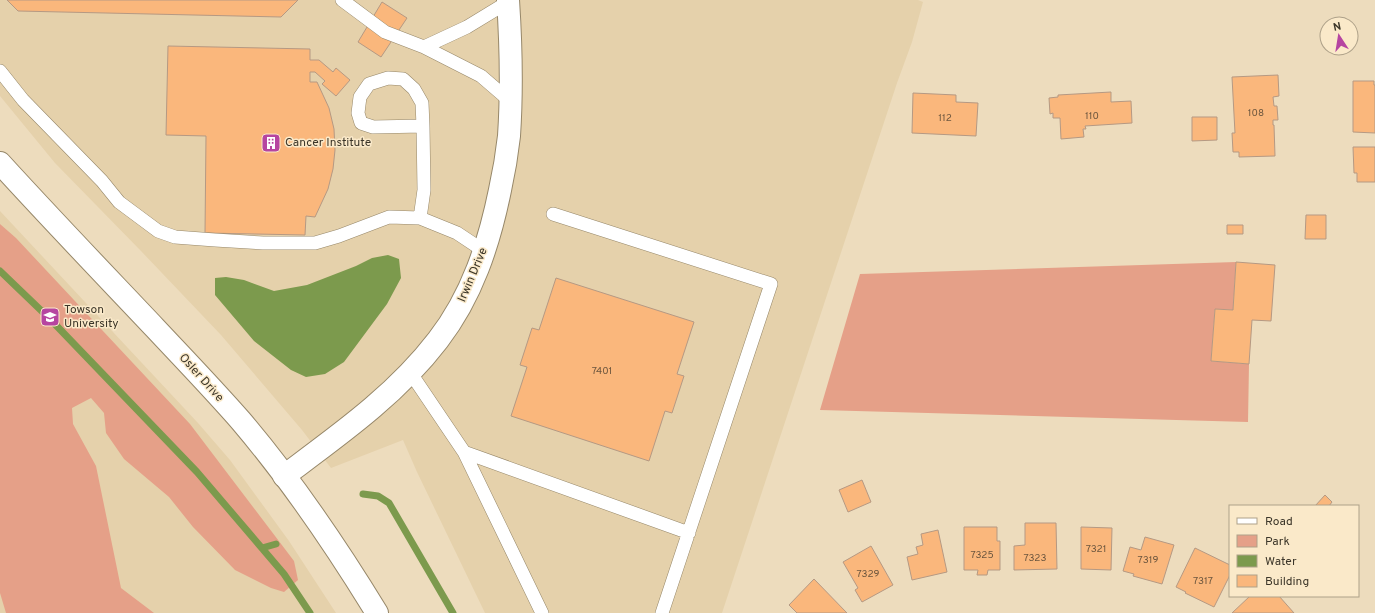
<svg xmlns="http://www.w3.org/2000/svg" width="1375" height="613" viewBox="0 0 1375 613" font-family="Overpass,sans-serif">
  <rect width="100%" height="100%" fill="#eddcbd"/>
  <path fill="#e5d1ab" d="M 0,0 L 918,0 L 923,2 L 912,42 L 897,83 L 722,613 L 485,613 L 417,472 L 403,440 L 331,468 L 302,430 L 221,335 L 141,251 L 55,163 L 0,96 Z
    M 0,211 L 198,423 L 230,460 L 289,541 L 336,613 L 0,613 Z"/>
  <path fill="#e5a088" d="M 0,224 L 16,238 L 190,424 L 294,561 L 298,580 L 284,592 L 271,588 L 235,570 L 193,527 L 169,497 L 124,459 L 106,433 L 104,413 L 91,398 L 72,408 L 73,424 L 96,466 L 121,588 L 154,613 L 6,613 L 0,593 Z
    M 1236,262 L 1233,310 L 1215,309 L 1211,361 L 1249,364 L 1248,422 L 820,410 L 860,274 Z"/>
  <path fill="#7c9a4d" d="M 388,255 L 399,259 L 401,278 L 387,304 L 344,362 L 325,374 L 306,377 L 291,370 L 254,341 L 215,295 L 215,278 L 226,277 L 244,280 L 274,291 L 307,285 L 356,266 L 372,258 Z"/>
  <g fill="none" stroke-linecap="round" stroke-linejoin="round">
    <path stroke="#7c9a4d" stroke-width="7" d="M 0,271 L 50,319 L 197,472 L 284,574 L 310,613
      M 363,494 L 378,496 L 389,503 L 453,613
      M 262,548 L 276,544"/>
  </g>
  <path fill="#fab77c" stroke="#b59983" d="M 7,0 L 298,0 L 281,17 L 18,11 Z
    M 382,2 L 407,18 L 381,57 L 358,42 Z
    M 168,46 L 310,49 L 310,60 L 319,60 L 333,72 L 336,68 L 350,80 L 336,96 L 322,84 L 325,81 L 315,72 L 310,72 L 310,82 L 317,82 L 329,108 L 334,129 L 335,150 L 333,169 L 328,189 L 315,217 L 306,216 L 305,235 L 205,233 L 206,136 L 166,135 Z
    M 1278,75 L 1279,96 L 1273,97 L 1274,106 L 1277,106 L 1278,120 L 1273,120 L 1273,125 L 1274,125 L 1275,156 L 1239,157 L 1239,152 L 1233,152 L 1232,133 L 1235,133 L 1232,77 Z
    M 1353,81 L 1374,81 L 1374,85 L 1375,85 L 1375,133 L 1353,132 Z
    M 1111,92 L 1111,102 L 1131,101 L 1132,123 L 1085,126 L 1086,129 L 1083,129 L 1084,137 L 1061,139 L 1060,118 L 1053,118 L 1053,113 L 1050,114 L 1049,98 L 1058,97 L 1058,95 Z
    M 913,93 L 956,95 L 956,102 L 978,103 L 976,136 L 912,133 Z
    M 1192,117 L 1217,117 L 1217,140 L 1192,141 Z
    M 1353,147 L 1375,147 L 1375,182 L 1357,182 L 1357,173 L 1354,173 Z
    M 1306,215 L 1326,215 L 1326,239 L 1305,239 Z
    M 1227,225 L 1243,225 L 1243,234 L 1227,234 Z
    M 1236,262 L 1275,265 L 1271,321 L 1252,320 L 1249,364 L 1211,361 L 1215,309 L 1233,310 Z
    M 556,278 L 694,322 L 677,374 L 684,376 L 672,413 L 665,411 L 649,461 L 511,416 L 527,367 L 520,365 L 532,328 L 539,330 Z
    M 862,480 L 871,502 L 848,512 L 839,490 Z
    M 1325,495 L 1332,502 L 1329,506 L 1315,506 Z
    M 1025,523 L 1056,523 L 1057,569 L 1014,570 L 1014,546 L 1025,545 Z
    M 964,527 L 997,527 L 997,541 L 1000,541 L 1000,570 L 988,570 L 987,575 L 977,575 L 978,570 L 964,570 Z
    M 1081,527 L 1112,528 L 1111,570 L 1081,569 Z
    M 938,530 L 947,572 L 912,580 L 907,557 L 918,554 L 916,547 L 923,545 L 921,534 Z
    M 1145,537 L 1174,545 L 1162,584 L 1133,576 L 1134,574 L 1123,571 L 1130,547 L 1141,550 Z
    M 871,546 L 893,585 L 862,602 L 855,590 L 858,588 L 843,562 Z
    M 1195,548 L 1230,565 L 1230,575 L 1214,607 L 1185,593 L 1186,592 L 1176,587 Z
    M 814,579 L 847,613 L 797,613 L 789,605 Z
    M 1250,596 L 1279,596 L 1294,613 L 1232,613 Z"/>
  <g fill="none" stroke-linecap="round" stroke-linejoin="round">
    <defs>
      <path id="service" d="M 342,0 L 385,32 L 424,47 L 481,76 L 510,101
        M 424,47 L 467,27 L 508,2
        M 0,71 L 23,100 L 102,181 L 119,202 L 158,231 L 175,237 L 215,240 L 263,243 L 315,243 L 339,236 L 389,217 L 420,218 L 457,233 L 484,251
        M 553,214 L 771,284 L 662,613
        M 420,218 L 424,190 L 423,126 L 422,103 L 414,89 L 403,79 L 388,78 L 369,84 L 360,97 L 358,113 L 361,123 L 373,127 L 423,126
        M 410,372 L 464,452 L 689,533
        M 464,452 L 542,613"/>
      <path id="minor" d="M 284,476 C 339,435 396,395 438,340 C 472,296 489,244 500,190 C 504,172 507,154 509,136 C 512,91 511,45 508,0"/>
      <path id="tertiary" d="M 0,163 C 51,219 103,273 155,328 C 184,359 213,389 241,421 C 292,481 336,546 377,613"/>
    </defs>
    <use href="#service" stroke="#968769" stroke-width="14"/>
    <use href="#minor" stroke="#968769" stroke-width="24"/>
    <use href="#tertiary" stroke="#968769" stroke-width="24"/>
    <use href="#service" stroke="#fff" stroke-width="13"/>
    <use href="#minor" stroke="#fff" stroke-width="22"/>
    <use href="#tertiary" stroke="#fff" stroke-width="22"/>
  </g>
  <defs>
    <symbol id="building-square" viewBox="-11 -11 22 22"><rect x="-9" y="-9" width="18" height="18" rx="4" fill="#b645a1" stroke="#fae9c9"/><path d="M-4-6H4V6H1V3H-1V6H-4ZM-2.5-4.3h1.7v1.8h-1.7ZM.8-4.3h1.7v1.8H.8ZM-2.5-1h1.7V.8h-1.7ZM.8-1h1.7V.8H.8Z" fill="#fff"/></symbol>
    <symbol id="university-square" viewBox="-11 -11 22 22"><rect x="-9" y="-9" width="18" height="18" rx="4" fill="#b645a1" stroke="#fae9c9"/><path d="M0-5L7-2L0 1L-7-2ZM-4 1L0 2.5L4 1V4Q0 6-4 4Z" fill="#fff"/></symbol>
  </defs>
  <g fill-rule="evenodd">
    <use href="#building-square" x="260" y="132" width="22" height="22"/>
    <use href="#university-square" x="39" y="306" width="22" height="22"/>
  </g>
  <g text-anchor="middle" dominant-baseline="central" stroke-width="3" stroke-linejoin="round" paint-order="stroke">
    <g font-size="10" fill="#6c563e">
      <text x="1256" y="113">108</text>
      <text x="1092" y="116">110</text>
      <text x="945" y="118">112</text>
      <text x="602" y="371">7401</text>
      <text x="1096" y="549">7321</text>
      <text x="982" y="555">7325</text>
      <text x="1035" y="558">7323</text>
      <text x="1148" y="560">7319</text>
      <text x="868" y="574">7329</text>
      <text x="1203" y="581">7317</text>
    </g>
    <g font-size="12" fill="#3c3629" stroke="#fae9c9" text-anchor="start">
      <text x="285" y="143">Cancer Institute</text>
      <text x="64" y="310">Towson<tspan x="64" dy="14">University</tspan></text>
    </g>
    <g font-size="12" fill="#3c3629" stroke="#fae9c9">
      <text transform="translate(473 275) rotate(-67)">Irwin Drive</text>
      <text transform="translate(201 378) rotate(48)">Osler Drive</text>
    </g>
  </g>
  <rect x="1229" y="505" width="130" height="92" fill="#fae9c9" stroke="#aea189"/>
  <rect x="1237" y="518" width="20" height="6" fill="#ffffff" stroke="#aea189"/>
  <text x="1265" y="525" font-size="12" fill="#3c3629">Road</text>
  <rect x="1237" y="535" width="20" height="12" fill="#e5a088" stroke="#aea189"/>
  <text x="1265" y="545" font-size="12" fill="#3c3629">Park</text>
  <rect x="1237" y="555" width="20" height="12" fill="#7c9a4d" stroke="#aea189"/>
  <text x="1265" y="565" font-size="12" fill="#3c3629">Water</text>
  <rect x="1237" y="575" width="20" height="12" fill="#fab77c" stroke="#aea189"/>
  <text x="1265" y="585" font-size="12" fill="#3c3629">Building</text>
  <g transform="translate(1339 36) rotate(348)"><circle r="19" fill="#fae9c9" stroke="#aea189"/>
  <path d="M0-3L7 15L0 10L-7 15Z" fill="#b645a1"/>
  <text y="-6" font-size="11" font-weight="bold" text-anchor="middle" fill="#3c3629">N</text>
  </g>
</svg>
